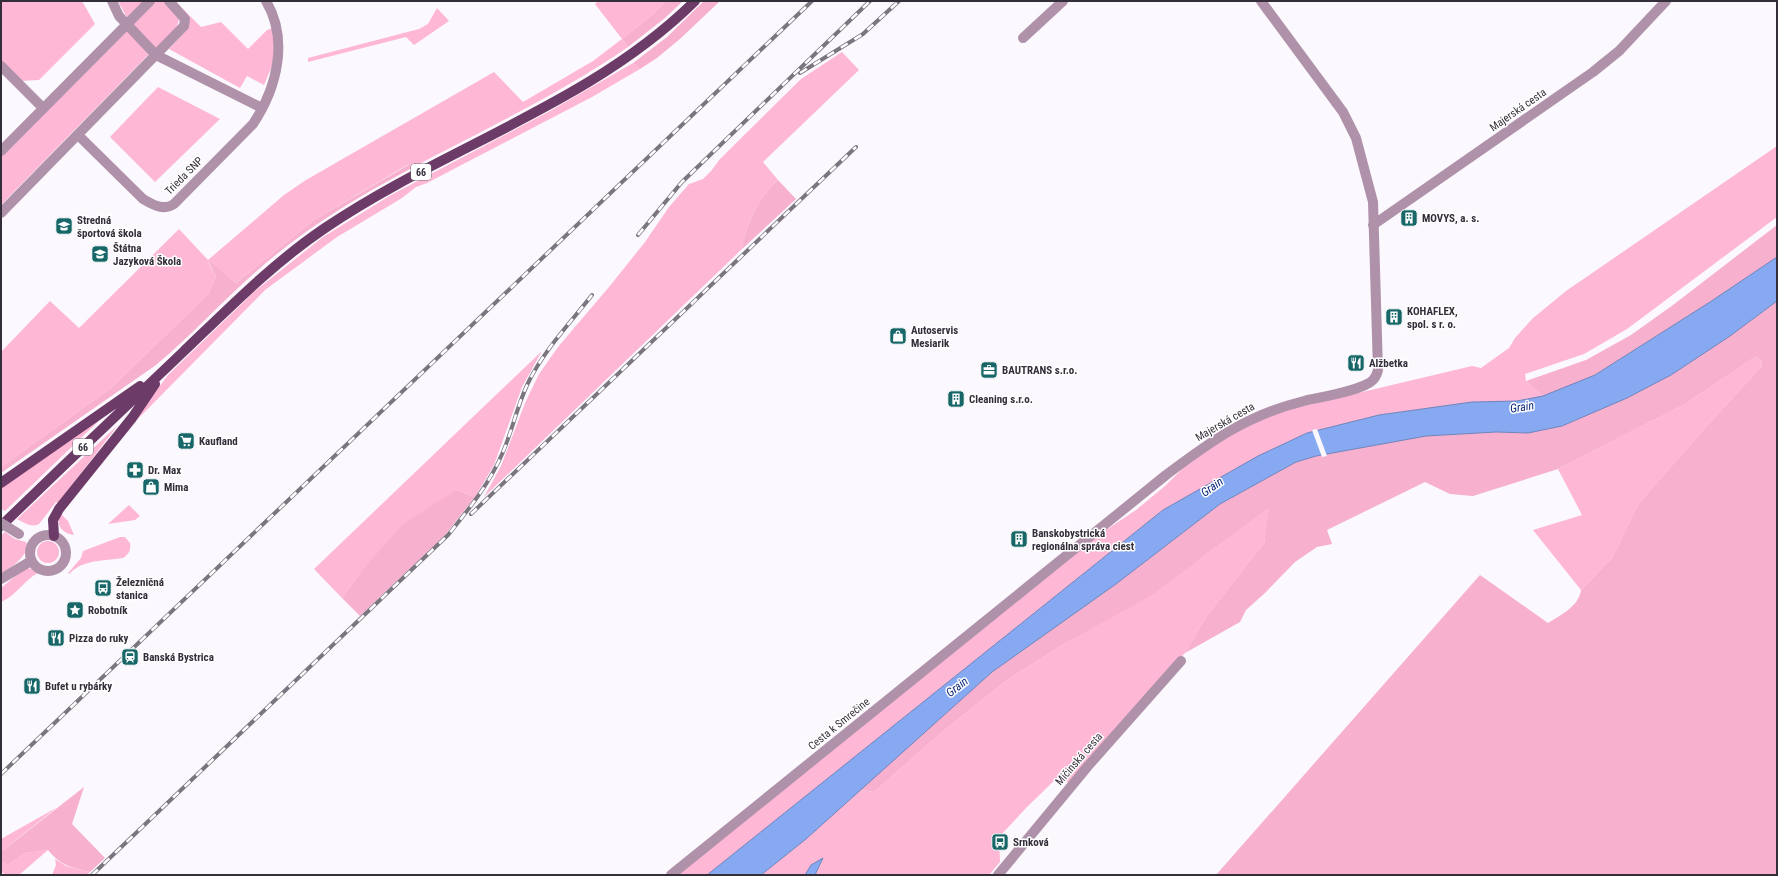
<svg xmlns="http://www.w3.org/2000/svg" width="1778" height="876" viewBox="0 0 1778 876" font-family="'Roboto Condensed',sans-serif">
  <rect width="100%" height="100%" fill="#fbf8fe"/>
  <path fill="#feb7d4" d="M 1,1 L 82,1 L 95,24 L 39,80 L 20,81 L 1,60 Z
    M 118,1 L 164,1 L 179,19 C 177,33 161,47 149,54 L 1,205 L 1,154 L 132,23 L 125,14 Z
    M 598,1 L 666,1 L 652,15 L 622,39 L 628,47 C 560,94 483,130 410,169 L 409,164 L 314,220 L 236,283 L 208,261 L 216,277 L 208,294 L 111,388 L 1,467 L 1,352 L 50,301 L 79,328 L 179,229 L 208,260 L 284,195 L 306,180 L 494,72 L 523,102 L 593,61 L 622,39 L 595,4 Z
    M 177,3 L 201,27 L 221,22 L 248,49 L 267,30 L 273,28 L 274,61 L 264,85 L 247,76 L 240,88 L 169,49 L 186,31 Z
    M 437,8 L 449,21 L 414,45 L 406,37 L 308,62 L 308,58 L 419,29 L 428,24 Z
    M 842,52 L 859,70 L 763,162 L 778,180 C 755,202 749,220 741,250 L 484,497 L 501,466 L 525,403 L 539,374 L 558,347 L 609,287 L 645,242 L 669,207 L 689,184 L 703,179 L 711,171 L 720,159 L 801,79 Z
    M 633,63 L 640,69 L 592,97 L 427,183 L 416,187 L 402,198 L 337,237 L 265,290 L 124,433 L 168,375 L 255,291 L 323,237 L 391,195 L 550,111 Z
    M 158,87 L 220,119 L 155,182 L 110,137 Z
    M 1777,146 L 1777,217 L 1627,329 L 1584,354 L 1525,374 L 1526,381 L 1543,397 L 1517,401 L 1472,402 L 1379,415 L 1307,433 L 1258,456 L 1163,510 L 707,875 L 678,875 L 1100,534 L 1136,510 L 1165,486 L 1188,463 L 1240,429 L 1278,412 L 1472,366 L 1481,368 L 1509,348 L 1515,338 L 1532,319 L 1566,291 Z
    M 542,351 L 522,387 L 494,465 L 475,497 L 456,490 L 359,574 L 342,598 L 314,569 Z
    M 1757,357 L 1762,362 L 1761,367 L 1705,428 L 1639,503 L 1612,558 L 1581,590 L 1533,530 L 1582,515 L 1558,469 L 1685,404 L 1752,359 Z
    M 106,414 L 5,511 L 1,509 L 1,487 Z
    M 118,425 L 58,503 L 56,502 L 39,524 C 31,528 25,523 17,519 Z
    M 129,505 L 140,516 L 135,520 L 108,524 Z
    M 1270,507 L 1264,543 L 1206,617 L 1185,653 L 1115,730 L 1069,784 L 1060,775 L 1027,807 L 999,837 L 1000,862 L 989,875 L 815,875 L 823,859 L 811,865 L 805,875 L 761,875 L 806,839 L 860,790 L 874,792 L 942,732 L 1007,680 L 1200,559 Z
    M 60,513 L 68,521 L 74,535 C 61,533 56,525 60,513 Z
    M 5,532 L 15,539 L 26,542 C 31,555 10,568 1,575 L 1,535 Z
    M 120,537 L 125,537 L 130,543 C 131,550 129,554 123,558 C 105,561 83,559 69,574 L 68,573 L 81,558 L 83,551 Z
    M37 552a11 11 0 1 1 22 0a11 11 0 1 1-22 0Z
    M 25,568 L 34,569 L 38,573 C 24,580 16,596 1,602 L 1,588 Z
    M 56,808 L 1,852 L 1,839 Z
    M 48,850 L 19,875 L 5,875 L 1,871 L 1,861 L 8,865 L 25,853 Z
    M 55,859 L 66,866 L 90,872 L 87,875 L 52,875 L 56,865 Z"/>
  <path fill="#f7b0cd" d="M 666,1 L 683,1 L 665,18 L 628,47 L 622,39 L 652,15 Z
    M 704,1 L 720,1 L 681,38 L 657,58 L 640,69 L 633,63 L 667,37 Z
    M 410,164 L 410,169 C 356,198 304,229 258,270 C 223,300 192,335 156,365 L 1,473 L 1,467 L 111,388 L 208,294 L 216,277 L 208,260 L 236,283 L 314,220 Z
    M 778,180 L 796,199 L 741,250 C 749,220 755,202 778,180 Z
    M 1777,225 L 1777,257 L 1710,302 L 1595,375 L 1543,397 L 1526,381 L 1586,360 L 1631,335 L 1673,305 Z
    M 1777,301 L 1777,875 L 1216,875 L 1480,575 L 1548,623 C 1561,615 1579,606 1581,590 L 1612,558 L 1639,503 L 1705,428 L 1761,367 L 1762,362 L 1757,357 L 1752,359 L 1685,404 L 1558,469 L 1473,496 L 1450,494 L 1425,482 L 1327,530 L 1332,544 L 1317,547 L 1295,562 L 1266,592 L 1246,610 L 1240,622 L 1185,653 L 1206,617 L 1264,543 L 1269,508 L 1150,596 L 1069,641 L 1007,680 L 942,732 L 874,792 L 860,790 L 992,672 L 1116,584 L 1220,504 L 1296,462 L 1316,456 L 1426,436 L 1496,432 L 1528,433 L 1562,426 L 1627,398 L 1671,375 L 1730,336 Z
    M 456,490 L 475,497 L 445,535 L 360,616 L 342,598 L 359,574 L 402,525 Z
    M 84,787 L 72,824 L 105,858 L 90,872 C 71,867 61,866 48,850 L 25,853 L 8,865 L 1,861 L 1,852 Z"/>
  <path fill="#87a9f1" stroke="#6e84ba" d="M 1777,257 L 1777,301 L 1730,336 L 1671,375 L 1627,398 L 1562,426 L 1528,433 L 1496,432 L 1426,436 L 1316,456 L 1296,462 L 1220,504 L 1116,584 L 992,672 L 806,839 L 761,875 L 707,875 L 1163,510 L 1258,456 L 1307,433 L 1379,415 L 1472,402 L 1517,401 L 1543,396 L 1595,375 L 1710,302 Z
    M 823,858 L 815,875 L 805,875 L 811,865 Z"/>
  <path fill="#fbf8fe" d="M 1317,429 L 1327,456 L 1322,457 L 1312,430 Z"/>
  <g fill="none" stroke-linecap="round" stroke-linejoin="round">
    <path stroke="#af91aa" stroke-width="10" d="M 112,1 L 119,16 L 156,55 L 262,108
      M 1023,38 L 1063,1
      M 1,66 L 43,108
      M 78,135 L 143,199 C 153,205 164,211 174,204 L 253,124 C 277,88 289,40 266,1
      M 1,151 L 150,1
      M 1,213 L 184,26 L 185,19 L 169,1
      M 1373,225 L 1593,72 L 1619,51 L 1666,1
      M30 553a18 18 0 1 1 36 0a18 18 0 1 1-36 0Z
      M 1,579 L 31,561
      M 671,875 L 1166,475 C 1211,441 1247,415 1304,401 C 1320,397 1362,391 1373,380 C 1376,377 1377,374 1378,370 L 1373,202 L 1356,138 L 1343,112 L 1261,1
      M 998,875 L 1088,766 L 1181,661"/>
    <path stroke="#6d3b68" stroke-width="10" d="M 1,483 L 140,386
      M 1,526 C 61,468 122,410 182,353 C 228,309 272,264 325,228 C 444,147 591,104 695,1
      M 54,536 L 53,520 L 59,509 L 132,418 L 155,384"/>
    <defs>
      <path id="rail" d="M 800,73 L 863,34 L 899,1
        M 638,235 L 682,182 L 870,1
        M 471,514 L 856,147
        M 1,774 L 812,1
        M 92,875 L 448,535 C 469,509 490,483 503,452 C 513,428 518,403 529,381 C 545,349 571,322 592,295"/>
    </defs>
    <use href="#rail" stroke="#7a757f" stroke-width="4"/>
    <use href="#rail" stroke="#fff" stroke-width="2.5" stroke-dasharray="8" stroke-linecap="butt"/>
    <path stroke="#af91aa" stroke-width="10" d="M 1,523 L 19,534"/>
  </g>
  <defs>
    <symbol id="building-square" viewBox="-11 -11 22 22"><rect x="-9" y="-9" width="18" height="18" rx="4" fill="#176668" stroke="#fff"/><path d="M-4-6H4V6H1V3H-1V6H-4ZM-2.5-4.3h1.7v1.8h-1.7ZM.8-4.3h1.7v1.8H.8ZM-2.5-1h1.7V.8h-1.7ZM.8-1h1.7V.8H.8Z" fill="#fff"/></symbol>
    <symbol id="school-square" viewBox="-11 -11 22 22"><rect x="-9" y="-9" width="18" height="18" rx="4" fill="#176668" stroke="#fff"/><path d="M0-5L7-2L0 1L-7-2ZM-4 1L0 2.5L4 1V4Q0 6-4 4Z" fill="#fff"/></symbol>
    <symbol id="shop-square" viewBox="-11 -11 22 22"><rect x="-9" y="-9" width="18" height="18" rx="4" fill="#176668" stroke="#fff"/><path d="M-5-2.5h2.3a2.7 3.5 0 0 1 5.4 0H5L5.5 6h-11ZM-1.5-2.5h3a1.5 2.3 0 0 0-3 0Z" fill="#fff"/></symbol>
    <symbol id="restaurant-square" viewBox="-11 -11 22 22"><rect x="-9" y="-9" width="18" height="18" rx="4" fill="#176668" stroke="#fff"/><path d="M-5-6h1v4h1v-4h1v4h1v-4h1v5L-1.5 .5V6h-2V.5L-5-1ZM5-6V6H3V1.5H1.5Q1.5-4 5-6Z" fill="#fff"/></symbol>
    <symbol id="office-square" viewBox="-11 -11 22 22"><rect x="-9" y="-9" width="18" height="18" rx="4" fill="#176668" stroke="#fff"/><path d="M-6-3h4V-5.5h4V-3h4V5H-6ZM-1-4.5V-3h2v-1.5ZM-6 0V1H6V0Z" fill="#fff"/></symbol>
    <symbol id="supermarket-square" viewBox="-11 -11 22 22"><rect x="-9" y="-9" width="18" height="18" rx="4" fill="#176668" stroke="#fff"/><path d="M-6-5.5h2.5l.6 2H6L4.5 2H-2.5L-4.4-4H-6ZM-1.5 3.2a1.3 1.3 0 1 0 .1 0ZM3 3.2a1.3 1.3 0 1 0 .1 0Z" fill="#fff"/></symbol>
    <symbol id="pharmacy-square" viewBox="-11 -11 22 22"><rect x="-9" y="-9" width="18" height="18" rx="4" fill="#176668" stroke="#fff"/><path d="M-2-6h4v4h4v4h-4v4h-4v-4h-4v-4h4Z" fill="#fff"/></symbol>
    <symbol id="bus-square" viewBox="-11 -11 22 22"><rect x="-9" y="-9" width="18" height="18" rx="4" fill="#176668" stroke="#fff"/><path d="M-5-6H5V4H4V6H2V4H-2V6H-4V4H-5ZM-3.5-4V0h7V-4ZM-3.5 1.2v1.5H-2V1.2ZM2 1.2v1.5H3.5V1.2Z" fill="#fff"/></symbol>
    <symbol id="sight-square" viewBox="-11 -11 22 22"><rect x="-9" y="-9" width="18" height="18" rx="4" fill="#176668" stroke="#fff"/><path d="M0-6L1.8-2.2L6-1.7L2.9 1.2L3.7 5.4L0 3.3L-3.7 5.4L-2.9 1.2L-6-1.7L-1.8-2.2Z" fill="#fff"/></symbol>
    <symbol id="station-square" viewBox="-11 -11 22 22"><rect x="-9" y="-9" width="18" height="18" rx="4" fill="#176668" stroke="#fff"/><path d="M-3-6H3Q5-6 5-4V2Q5 4 3 4L4.5 6H3L1.5 4h-3L-3 6H-4.5L-3 4Q-5 4-5 2V-4Q-5-6-3-6ZM-3.5-4v3h7v-3ZM-3.5 1v1.5H-2V1ZM2 1v1.5H3.5V1Z" fill="#fff"/></symbol>
  </defs>
  <g fill-rule="evenodd">
    <use href="#building-square" x="1399" y="208" width="20" height="20"/>
    <use href="#school-square" x="54" y="216" width="20" height="20"/>
    <use href="#school-square" x="90" y="244" width="20" height="20"/>
    <use href="#building-square" x="1384" y="307" width="20" height="20"/>
    <use href="#shop-square" x="888" y="326" width="20" height="20"/>
    <use href="#restaurant-square" x="1346" y="353" width="20" height="20"/>
    <use href="#office-square" x="979" y="360" width="20" height="20"/>
    <use href="#building-square" x="946" y="389" width="20" height="20"/>
    <use href="#supermarket-square" x="176" y="431" width="20" height="20"/>
    <use href="#pharmacy-square" x="125" y="460" width="20" height="20"/>
    <use href="#shop-square" x="141" y="477" width="20" height="20"/>
    <use href="#building-square" x="1009" y="529" width="20" height="20"/>
    <use href="#bus-square" x="93" y="578" width="20" height="20"/>
    <use href="#sight-square" x="65" y="600" width="20" height="20"/>
    <use href="#restaurant-square" x="46" y="628" width="20" height="20"/>
    <use href="#station-square" x="120" y="647" width="20" height="20"/>
    <use href="#restaurant-square" x="22" y="676" width="20" height="20"/>
    <use href="#bus-square" x="990" y="832" width="20" height="20"/>
  </g>
  <g text-anchor="middle" dominant-baseline="central" stroke-width="3" stroke-linejoin="round" paint-order="stroke">
    <g fill="#fff" stroke="#716d75" stroke-width="1">
      <rect x="411" y="164" width="20" height="16" rx="3"/>
      <rect x="73" y="439" width="20" height="16" rx="3"/>
    </g>
    <g font-size="10" font-weight="bold" fill="#342e3a">
      <text x="421" y="172">66</text>
      <text x="83" y="447">66</text>
    </g>
    <g font-size="11" fill="#342e3a" stroke="#fff">
      <text transform="translate(1518 110) rotate(-35)">Majerská cesta</text>
      <text transform="translate(184 176) rotate(-45)">Trieda SNP</text>
      <text transform="translate(1225 422) rotate(-30)">Majerská cesta</text>
      <text transform="translate(839 724) rotate(-39)">Cesta k Smrečine</text>
      <text transform="translate(1079 759) rotate(-49)">Mičinská cesta</text>
    </g>
    <g font-size="11" font-weight="bold" fill="#342e3a" stroke="#fff" text-anchor="start">
      <text x="1422" y="218">MOVYS, a. s.</text>
      <text x="77" y="220">Stredná<tspan x="77" dy="13">športová škola</tspan></text>
      <text x="113" y="248">Štátna<tspan x="113" dy="13">Jazyková Škola</tspan></text>
      <text x="1407" y="311">KOHAFLEX,<tspan x="1407" dy="13">spol. s r. o.</tspan></text>
      <text x="911" y="330">Autoservis<tspan x="911" dy="13">Mesiarik</tspan></text>
      <text x="1369" y="363">Alžbetka</text>
      <text x="1002" y="370">BAUTRANS s.r.o.</text>
      <text x="969" y="399">Cleaning s.r.o.</text>
      <text x="199" y="441">Kaufland</text>
      <text x="148" y="470">Dr. Max</text>
      <text x="164" y="487">Mima</text>
      <text x="1032" y="533">Banskobystrická<tspan x="1032" dy="13">regionálna správa ciest</tspan></text>
      <text x="116" y="582">Železničná<tspan x="116" dy="13">stanica</tspan></text>
      <text x="88" y="610">Robotník</text>
      <text x="69" y="638">Pizza do ruky</text>
      <text x="143" y="657">Banská Bystrica</text>
      <text x="45" y="686">Bufet u rybárky</text>
      <text x="1013" y="842">Srnková</text>
    </g>
    <g font-size="12" font-style="italic" fill="#0b2879" stroke="#fff">
      <text transform="translate(1522 407) rotate(-9)">Grain</text>
      <text transform="translate(1212 487) rotate(-35)">Grain</text>
      <text transform="translate(957 687) rotate(-38)">Grain</text>
    </g>
  </g>
  <rect width="1778" height="876" fill="none" stroke="#342e3a" stroke-width="4"/>
</svg>
